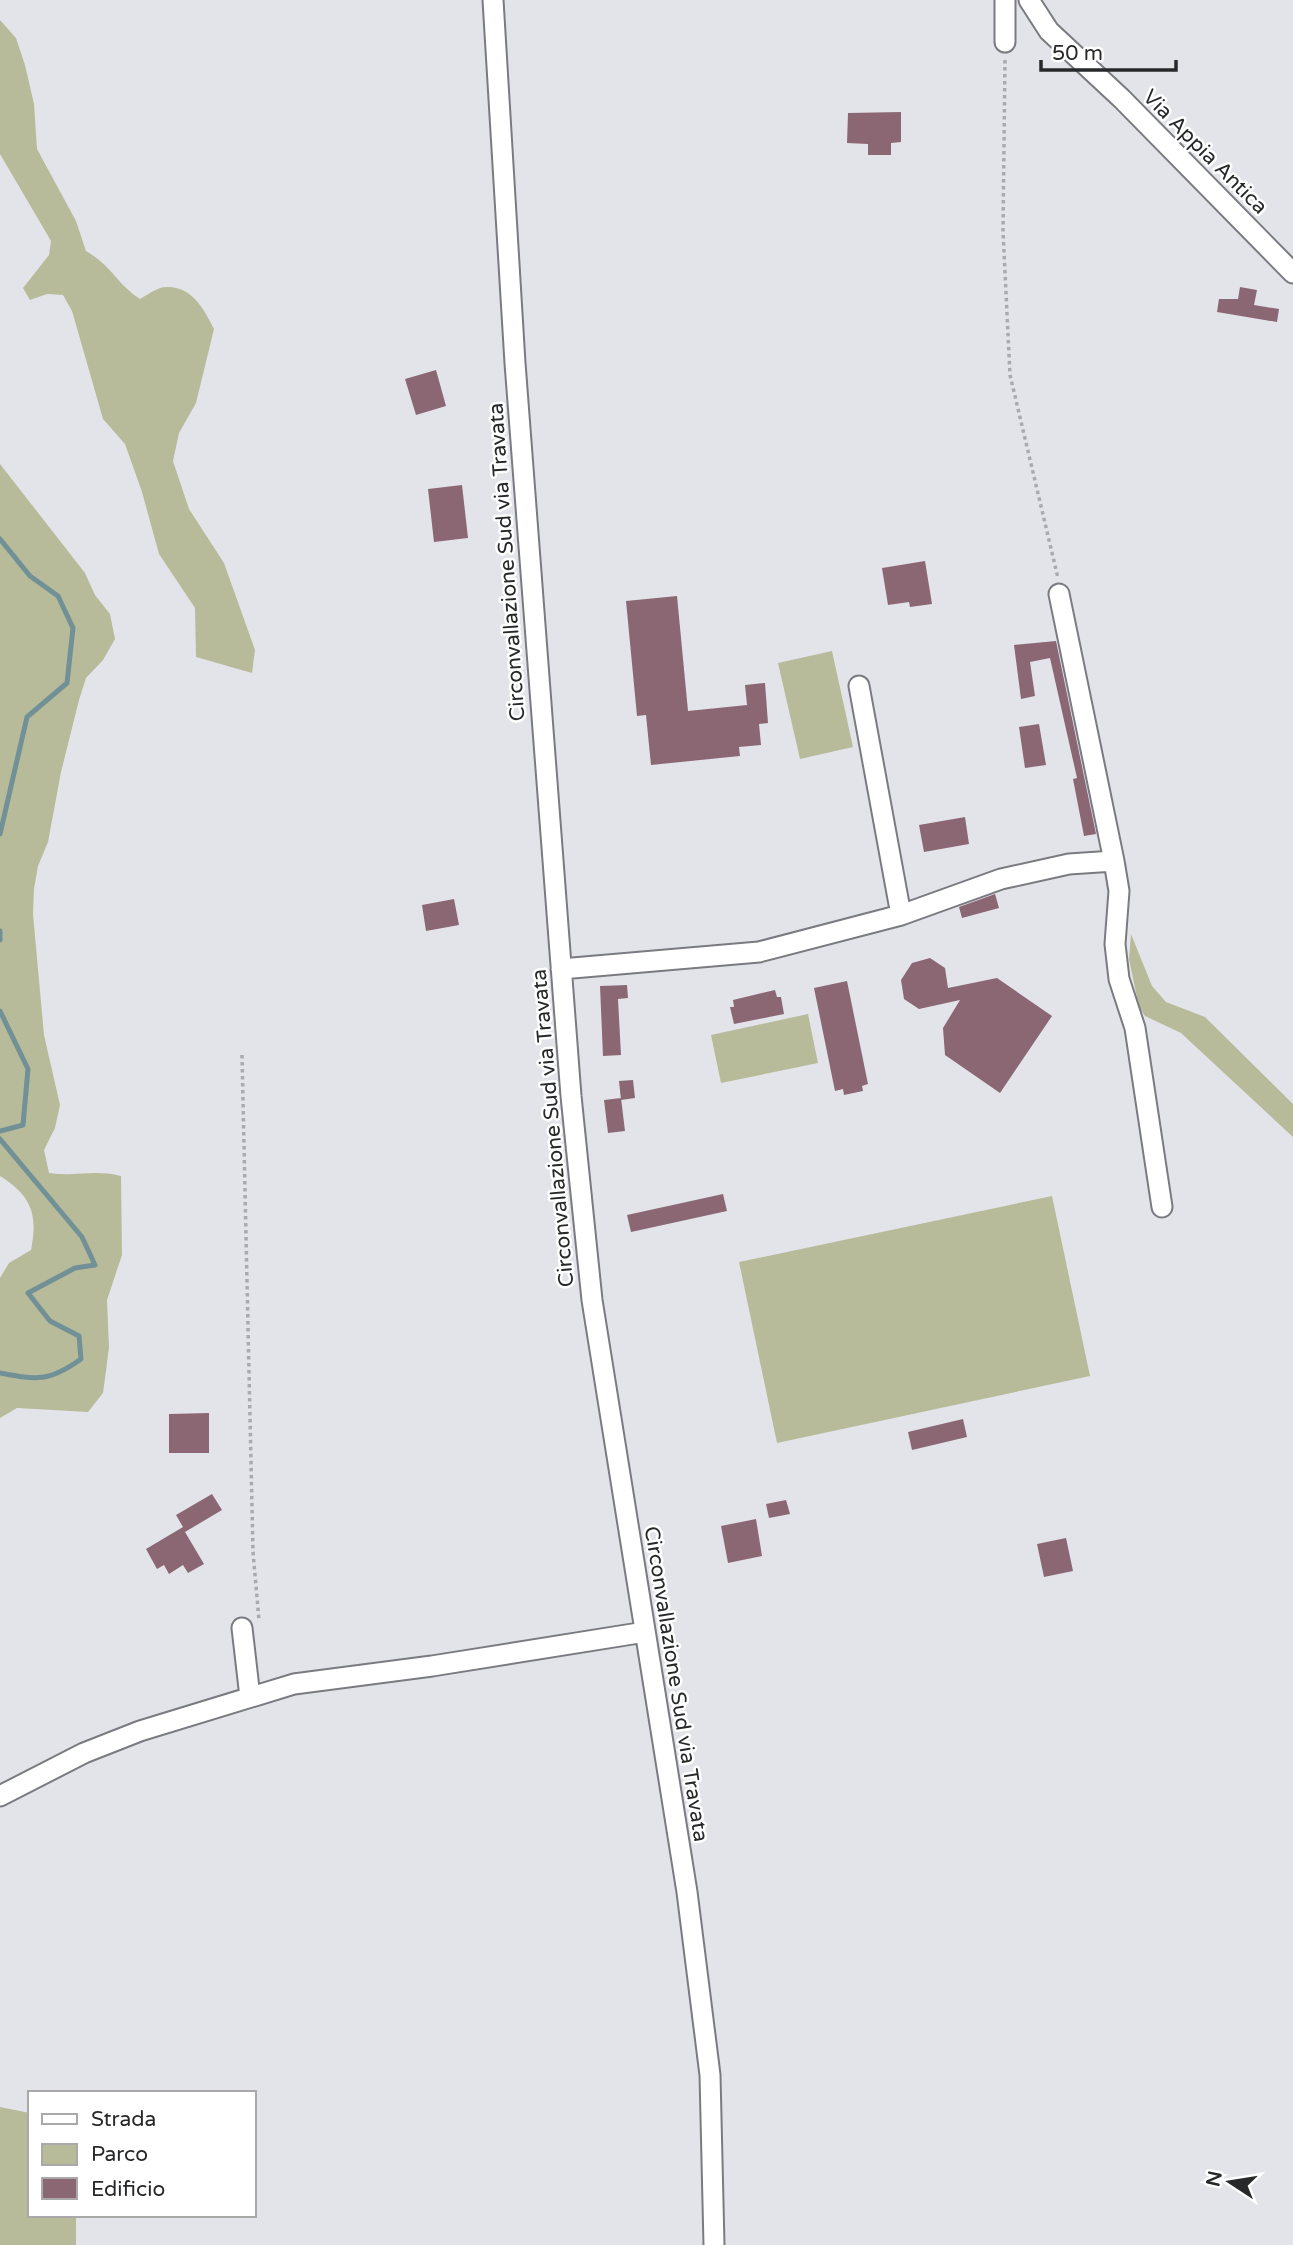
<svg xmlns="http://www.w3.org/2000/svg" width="1293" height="2245" viewBox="0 0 1293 2245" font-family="'Varela Round',sans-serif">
  <rect width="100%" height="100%" fill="#e3e4ea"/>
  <path fill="#b8bb9a" d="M 0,20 L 16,38 L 25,65 L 34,104 L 37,149 L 76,221 L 86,251 C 112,266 117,284 140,299 C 147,295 158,287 166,287 C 192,286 204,309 214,329 L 196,403 L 179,433 L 173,461 L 189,509 L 224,563 L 255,650 L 252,673 L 196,657 L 195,608 L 159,554 L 142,492 L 125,444 L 103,419 L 72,311 L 63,295 L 47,294 L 30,300 L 23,288 L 49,255 L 51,241 L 0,154 Z
    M 0,464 L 85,573 L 95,595 L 110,614 L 115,639 L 103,660 L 86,678 L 79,700 L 61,772 L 48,842 L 38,866 L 34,889 L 33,914 L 44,1035 L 60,1105 L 55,1128 L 44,1150 L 49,1173 C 77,1177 93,1169 121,1176 L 122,1255 L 107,1300 L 109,1347 L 106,1371 L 103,1393 L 88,1412 L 17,1408 L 0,1418 L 0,1278 L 9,1263 L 31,1250 C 38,1215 32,1196 0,1176 Z
    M 832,651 L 853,747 L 800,759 L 778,663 Z
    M 1131,934 L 1152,986 L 1166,1002 L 1205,1017 L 1293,1104 L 1293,1137 L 1181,1033 L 1145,1016 L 1139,1007 L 1129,959 Z
    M 808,1014 L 818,1063 L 721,1083 L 711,1035 Z
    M 1052,1196 L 1090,1376 L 777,1443 L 739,1262 Z
    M 0,2107 L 30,2113 L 30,2215 L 76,2215 L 76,2245 L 0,2245 Z"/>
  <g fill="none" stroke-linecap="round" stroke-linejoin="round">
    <path stroke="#719197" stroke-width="5" d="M 0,539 L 30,576 L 58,596 L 73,628 L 67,683 L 27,717 L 0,834
      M 0,931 L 0,940
      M 0,1011 L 28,1069 L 23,1125 L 0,1131
      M 0,1139 L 82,1237 L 95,1265 L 75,1268 L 28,1293 L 50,1321 L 79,1336 L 81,1359 C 49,1382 37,1380 0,1373"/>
  </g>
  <path fill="#8b6773" d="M 901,112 L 901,142 L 891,143 L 891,155 L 868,155 L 868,144 L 847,143 L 848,113 Z
    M 1240,287 L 1257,290 L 1254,305 L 1279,309 L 1277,322 L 1217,312 L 1219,299 L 1238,299 Z
    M 436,370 L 446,406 L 416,415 L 405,379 Z
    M 462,485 L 468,538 L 434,542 L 428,489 Z
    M 925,561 L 932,604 L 910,607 L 909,602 L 888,605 L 882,568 Z
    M 677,596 L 688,711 L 747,705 L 745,685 L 765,683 L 768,723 L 759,724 L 761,745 L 739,747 L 740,756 L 651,765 L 646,715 L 637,716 L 626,601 Z
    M 1056,641 L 1096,834 L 1084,836 L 1073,779 L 1077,778 L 1050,658 L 1030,662 L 1035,696 L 1021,699 L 1014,645 Z
    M 1039,724 L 1046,765 L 1025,768 L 1019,727 Z
    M 965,817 L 969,844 L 924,852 L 919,825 Z
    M 995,894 L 999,908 L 962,918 L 959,907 Z
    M 454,899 L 459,925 L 426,931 L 422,905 Z
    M 930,958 L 945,968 L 948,988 L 997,978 L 1052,1016 L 1000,1093 L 945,1055 L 943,1028 L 960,1000 L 919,1009 L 904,999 L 901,980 L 912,963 Z
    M 847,981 L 868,1084 L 862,1086 L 863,1091 L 844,1095 L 843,1089 L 835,1091 L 814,988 Z
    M 627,985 L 628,998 L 618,999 L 621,1055 L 603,1056 L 600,986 Z
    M 775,990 L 777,997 L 781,997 L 784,1014 L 734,1024 L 730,1007 L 734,1007 L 733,1000 Z
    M 633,1080 L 635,1098 L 621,1100 L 619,1081 Z
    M 621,1098 L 625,1131 L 608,1133 L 604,1100 Z
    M 723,1194 L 727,1211 L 631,1232 L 627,1215 Z
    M 209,1413 L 209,1453 L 169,1453 L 169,1414 Z
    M 963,1419 L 967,1437 L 912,1450 L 908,1432 Z
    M 212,1494 L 222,1510 L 185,1532 L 204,1564 L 188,1573 L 183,1565 L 169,1574 L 164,1565 L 157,1569 L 146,1549 L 183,1527 L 176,1515 Z
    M 786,1500 L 790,1514 L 769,1518 L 766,1504 Z
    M 756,1519 L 762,1556 L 728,1563 L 721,1526 Z
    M 1066,1538 L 1073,1571 L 1044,1577 L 1037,1544 Z"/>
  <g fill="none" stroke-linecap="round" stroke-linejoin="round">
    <defs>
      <path id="minor" d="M 493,0 L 515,363 L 571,1096 L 592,1300 L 687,1892 L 710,2075 L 714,2245
        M 1005,0 L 1005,42
        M 1029,0 L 1049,31 L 1122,99 L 1293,273
        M 1059,594 L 1114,861
        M 859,686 L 901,915
        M 561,969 L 759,952 L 901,915 L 1001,879 L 1069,864 L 1114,861 L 1119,891 L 1115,944 L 1119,979 L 1135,1028 L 1162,1207
        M 242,1628 L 250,1697
        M 0,1796 L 84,1753 L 140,1731 L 294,1684 L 432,1666 L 645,1632"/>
    </defs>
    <use href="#minor" stroke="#7a7b81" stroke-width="23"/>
    <path stroke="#a9aaaf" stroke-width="3.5" stroke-dasharray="3.5 3.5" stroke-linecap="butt" d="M 1005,60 L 1003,231 L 1010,375 L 1058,578
      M 242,1055 L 253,1552 L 259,1620"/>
    <use href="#minor" stroke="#fff" stroke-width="19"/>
  </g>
  <g text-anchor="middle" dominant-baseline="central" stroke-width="5" stroke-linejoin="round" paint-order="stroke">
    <g font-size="21" fill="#27282a" stroke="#fff">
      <text transform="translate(1205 152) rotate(45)">Via Appia Antica</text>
      <text transform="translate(507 562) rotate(-94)">Circonvallazione Sud via Travata</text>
      <text transform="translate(553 1128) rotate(-95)">Circonvallazione Sud via Travata</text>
      <text transform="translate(676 1684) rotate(81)">Circonvallazione Sud via Travata</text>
    </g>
  </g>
  <rect x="28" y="2091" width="228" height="126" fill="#ffffff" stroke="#a9a9aa" stroke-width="2"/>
  <rect x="42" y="2114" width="35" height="10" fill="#ffffff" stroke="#a9a9aa" stroke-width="2"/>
  <text x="91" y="2126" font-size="21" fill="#27282a">Strada</text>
  <rect x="42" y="2144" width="35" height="21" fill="#b8bb9a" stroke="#a9a9aa" stroke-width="2"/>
  <text x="91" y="2161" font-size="21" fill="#27282a">Parco</text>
  <rect x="42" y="2178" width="35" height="21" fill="#8b6773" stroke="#a9a9aa" stroke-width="2"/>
  <text x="91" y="2196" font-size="21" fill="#27282a">Edificio</text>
  <g transform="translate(1230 2182) rotate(282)" stroke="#ffffff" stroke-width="5" paint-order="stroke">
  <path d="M0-5L12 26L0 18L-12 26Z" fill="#27282a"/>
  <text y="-10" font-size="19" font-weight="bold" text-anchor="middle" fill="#27282a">N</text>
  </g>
  <path d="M1041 60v10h135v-10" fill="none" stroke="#27282a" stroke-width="3.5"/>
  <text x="1052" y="60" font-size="21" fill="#27282a" stroke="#ffffff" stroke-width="5" paint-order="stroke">50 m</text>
</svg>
